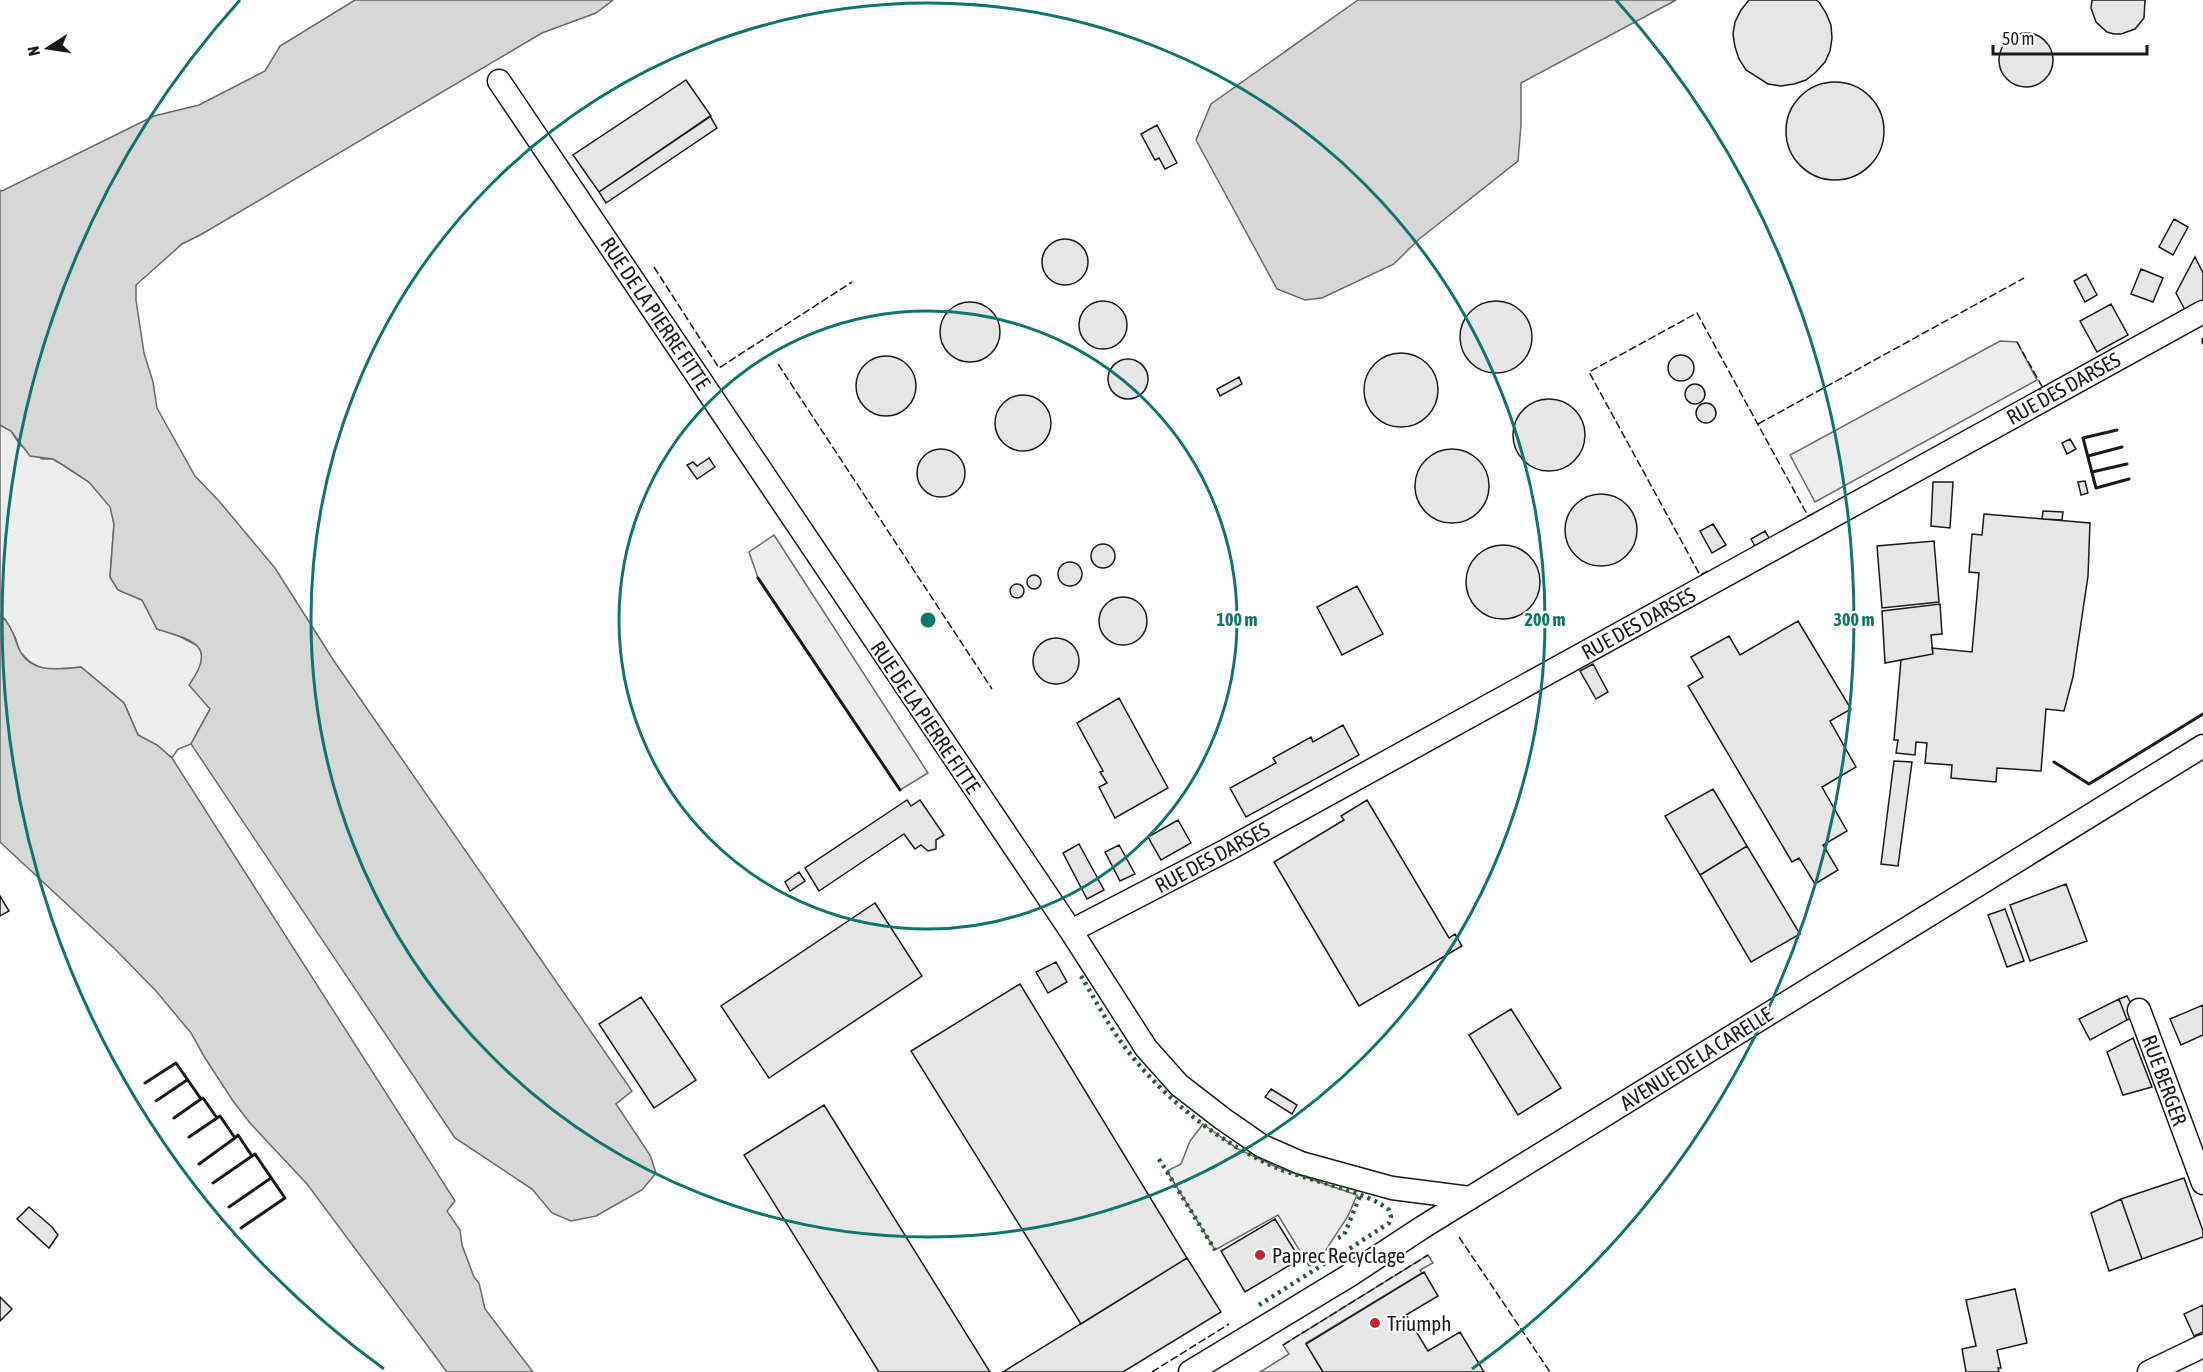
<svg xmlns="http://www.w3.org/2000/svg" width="2203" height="1372" viewBox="0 0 2203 1372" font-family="'Asap Condensed',sans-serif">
  <rect width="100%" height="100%" fill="#fff"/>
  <path fill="#ededed" stroke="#6a6a6a" stroke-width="1.5" d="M 2000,341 L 2017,342 L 2037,380 L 1815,502 L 1790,455 Z
    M 0,425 L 11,431 L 20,445 L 42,459 L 53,459 L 63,465 L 89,482 L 101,495 L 111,507 L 114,524 L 110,577 L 118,590 L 142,600 L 157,629 L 179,636 L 198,646 L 201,652 L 203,660 L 198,673 L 210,709 L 191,744 L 178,749 L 172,758 L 157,745 L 138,735 L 124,703 L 81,667 L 44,670 L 30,662 L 20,652 L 15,637 L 5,619 L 0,615 Z
    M 774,535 L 928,773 L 900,790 L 758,578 L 749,552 Z
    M 1203,1124 L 1238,1149 L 1279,1168 L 1357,1195 L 1348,1216 L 1322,1256 L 1309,1266 L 1278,1215 L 1215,1250 L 1167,1171 L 1181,1164 L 1190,1141 Z
    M 1428,1255 L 1433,1263 L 1420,1270 L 1422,1273 L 1306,1343 L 1323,1372 L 1260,1372 L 1289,1354 L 1283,1345 Z"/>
  <path fill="#d7d7d7" stroke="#6a6a6a" stroke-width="1.5" d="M 355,0 L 613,0 L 596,13 L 542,33 L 202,234 L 182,244 L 136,285 L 136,300 L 144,353 L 153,382 L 157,408 L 195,476 L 219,501 L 275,568 L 334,661 L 632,1091 L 616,1104 L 650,1155 L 656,1173 L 642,1190 L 596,1216 L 571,1221 L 552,1213 L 532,1189 L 455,1138 L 191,744 L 210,709 L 189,685 C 218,645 193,640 157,629 L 142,600 L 118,590 L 110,577 L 114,524 L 110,507 L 89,482 L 63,465 L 53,459 L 30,456 L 11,431 L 0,425 L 0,190 L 2,191 L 154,116 L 199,105 L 265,71 L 280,46 Z
    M 1358,0 L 1676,0 L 1521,83 L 1521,125 L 1518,161 L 1418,240 L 1394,264 L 1322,298 L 1305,300 L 1277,289 L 1196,140 L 1211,104 Z
    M 0,615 C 9,622 14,634 17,644 C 27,674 56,670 81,667 L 124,703 L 138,735 L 157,745 L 172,758 L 455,1201 L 447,1211 L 460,1230 L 462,1245 L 474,1277 L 479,1283 L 485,1309 L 533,1372 L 447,1372 L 307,1184 L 250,1123 L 233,1101 L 205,1058 L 191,1033 L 156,991 L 115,949 L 0,842 Z"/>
  <path fill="#e6e6e6" stroke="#1a1a1a" stroke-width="1.5" d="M 1749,0 L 1816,0 L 1819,2 L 1826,13 L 1831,25 L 1832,38 L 1830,51 L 1825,62 L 1816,72 L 1806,80 L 1794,84 L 1781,86 L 1768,84 L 1746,70 L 1739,59 L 1735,47 L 1733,34 L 1735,22 L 1741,10 Z
    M 2092,0 L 2145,0 L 2144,18 L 2135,29 L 2121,34 L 2114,34 L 2107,32 L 2096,22 L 2091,8 Z
    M1999 60a27 27 0 1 1 54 0a27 27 0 1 1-54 0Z
    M 686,80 L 711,116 L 599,192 L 573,155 Z
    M1786 131a49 49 0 1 1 98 0a49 49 0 1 1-98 0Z
    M 710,116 L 717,128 L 606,203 L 599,192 Z
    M 1157,125 L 1177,163 L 1165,169 L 1159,158 L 1155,160 L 1141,134 Z
    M 2174,219 L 2188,227 L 2173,255 L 2159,247 Z
    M1042 262a23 23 0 1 1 46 0a23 23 0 1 1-46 0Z
    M 2195,257 L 2203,273 L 2203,300 L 2185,310 L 2176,293 Z
    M 2141,269 L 2163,278 L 2153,302 L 2131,294 Z
    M 2086,274 L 2097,295 L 2085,302 L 2074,281 Z
    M1460 337a36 36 0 1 1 72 0a36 36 0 1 1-72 0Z
    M1079 325a24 24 0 1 1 48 0a24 24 0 1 1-48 0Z
    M940 332a30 30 0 1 1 60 0a30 30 0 1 1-60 0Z
    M 2111,304 L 2128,335 L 2097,352 L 2080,321 Z
    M1364 390a37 37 0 1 1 74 0a37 37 0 1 1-74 0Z
    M1668 368a13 13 0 1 1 26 0a13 13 0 1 1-26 0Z
    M856 386a30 30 0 1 1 60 0a30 30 0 1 1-60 0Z
    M1108 379a20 20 0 1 1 40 0a20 20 0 1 1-40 0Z
    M 1239,377 L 1242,384 L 1220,396 L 1217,389 Z
    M1685 394a10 10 0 1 1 20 0a10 10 0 1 1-20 0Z
    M995 423a28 28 0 1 1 56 0a28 28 0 1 1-56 0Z
    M1513 435a36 36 0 1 1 72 0a36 36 0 1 1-72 0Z
    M1696 413a10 10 0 1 1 20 0a10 10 0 1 1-20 0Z
    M 2070,439 L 2076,449 L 2067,454 L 2062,443 Z
    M1415 486a37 37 0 1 1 74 0a37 37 0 1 1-74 0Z
    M917 473a24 24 0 1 1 48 0a24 24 0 1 1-48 0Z
    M 709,458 L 715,467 L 697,479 L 687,465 L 693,462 L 697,466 Z
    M 2085,481 L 2088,493 L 2081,495 L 2078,482 Z
    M 1933,482 L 1953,482 L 1950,528 L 1931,526 Z
    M1565 530a36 36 0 1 1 72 0a36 36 0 1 1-72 0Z
    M 2043,511 L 2063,512 L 2062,520 L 2042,519 Z
    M 1984,514 L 2090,523 L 2088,576 L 2073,677 L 2064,711 L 2046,709 L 2041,771 L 1997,768 L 1996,782 L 1951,778 L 1952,765 L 1925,763 L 1927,743 L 1916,742 L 1915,755 L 1896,753 L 1898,740 L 1894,740 L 1901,660 L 1933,654 L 1932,648 L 1972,652 L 1979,573 L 1969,572 L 1972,534 L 1982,535 Z
    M 1713,524 L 1726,545 L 1712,553 L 1700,531 Z
    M 1765,531 L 1769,538 L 1755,546 L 1751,539 Z
    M 1934,541 L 1939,602 L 1882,608 L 1877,546 Z
    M1091 556a12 12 0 1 1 24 0a12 12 0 1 1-24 0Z
    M1466 582a37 37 0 1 1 74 0a37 37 0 1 1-74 0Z
    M1058 574a12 12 0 1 1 24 0a12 12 0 1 1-24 0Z
    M1027 582a7 7 0 1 1 14 0a7 7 0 1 1-14 0Z
    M1010 591a7 7 0 1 1 14 0a7 7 0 1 1-14 0Z
    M 1357,586 L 1383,634 L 1342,655 L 1317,607 Z
    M1099 621a24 24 0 1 1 48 0a24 24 0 1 1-48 0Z
    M 1940,604 L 1942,634 L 1931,635 L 1933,654 L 1885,663 L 1882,611 Z
    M 1798,621 L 1851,709 L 1830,721 L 1856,767 L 1822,787 L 1847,831 L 1823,845 L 1838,870 L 1815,884 L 1799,858 L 1792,862 L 1688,686 L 1703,677 L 1691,657 L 1729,636 L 1740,655 Z
    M1033 661a23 23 0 1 1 46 0a23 23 0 1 1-46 0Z
    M 1593,664 L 1608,692 L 1596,699 L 1580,671 Z
    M 1119,698 L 1168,788 L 1115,818 L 1099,787 L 1107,783 L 1100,772 L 1103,771 L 1077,723 Z
    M 1343,725 L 1359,755 L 1246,817 L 1230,788 L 1276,763 L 1273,758 L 1311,737 L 1313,742 Z
    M 1894,761 L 1912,762 L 1898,866 L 1881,864 Z
    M 1713,789 L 1747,846 L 1700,875 L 1665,816 Z
    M 907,800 L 911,806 L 920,800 L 944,835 L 936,840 L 936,849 L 928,851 L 921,845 L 915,849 L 904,834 L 819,891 L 805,868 Z
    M 1367,800 L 1449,938 L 1455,934 L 1462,946 L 1359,1006 L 1274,862 L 1344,820 L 1341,816 Z
    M 1178,820 L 1191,843 L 1161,860 L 1148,837 Z
    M 1079,844 L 1104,890 L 1087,899 L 1063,853 Z
    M 1119,845 L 1135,874 L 1120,881 L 1105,852 Z
    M 1747,846 L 1800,934 L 1751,962 L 1700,875 Z
    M 799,872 L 805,881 L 790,891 L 785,882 Z
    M 2066,884 L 2087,941 L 2030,961 L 2010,905 Z
    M 0,896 L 9,911 L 0,916 Z
    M 875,903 L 922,976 L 769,1078 L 721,1006 Z
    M 2005,909 L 2024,961 L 2007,967 L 1988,915 Z
    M 1056,962 L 1067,982 L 1048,993 L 1036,972 Z
    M 1020,984 L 1187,1258 L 1081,1324 L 911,1051 Z
    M 2127,996 L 2137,1015 L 2127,1020 L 2119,999 Z
    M 641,997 L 696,1080 L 654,1108 L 599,1024 Z
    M 2119,999 L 2127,1020 L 2090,1040 L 2079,1019 Z
    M 2203,1005 L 2203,1035 L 2181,1045 L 2170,1019 Z
    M 1511,1009 L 1561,1088 L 1518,1115 L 1469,1035 Z
    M 2133,1038 L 2152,1087 L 2123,1095 L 2107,1052 Z
    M 1271,1089 L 1297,1105 L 1292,1114 L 1265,1097 Z
    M 824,1105 L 990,1372 L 879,1372 L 744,1155 Z
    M 2184,1178 L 2203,1231 L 2203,1237 L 2142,1259 L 2121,1199 Z
    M 2121,1199 L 2142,1259 L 2109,1271 L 2091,1213 Z
    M 29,1207 L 52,1227 L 58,1235 L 49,1248 L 17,1219 Z
    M 1275,1219 L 1300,1259 L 1245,1292 L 1221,1251 Z
    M 1187,1258 L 1221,1312 L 1123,1372 L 1003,1372 Z
    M 1424,1272 L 1438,1296 L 1406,1315 L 1428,1351 L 1460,1332 L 1484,1372 L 1323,1372 L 1306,1344 Z
    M 2015,1289 L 2027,1343 L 1997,1350 L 2001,1368 L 1998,1368 L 1999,1372 L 1966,1372 L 1962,1349 L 1976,1346 L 1966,1300 Z
    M 0,1297 L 12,1309 L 0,1321 Z
    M 2203,1305 L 2203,1332 L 2194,1336 L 2184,1314 Z"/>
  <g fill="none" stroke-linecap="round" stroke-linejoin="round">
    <defs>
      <path id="minor" d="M 499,81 L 1071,931 L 1146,1048 L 1179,1085 L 1223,1119 L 1262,1146 L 1301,1163 L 1392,1188 L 1470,1198
        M 1071,931 L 1227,850 L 2203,312
        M 2139,1010 L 2203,1183
        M 1190,1372 L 1350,1275 L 1423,1227 L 2203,746
        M 2149,1372 L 2203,1346"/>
    </defs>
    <use href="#minor" stroke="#1a1a1a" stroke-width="25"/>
    <use href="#minor" stroke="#fff" stroke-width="22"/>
    <path stroke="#2b5a34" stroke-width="4.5" stroke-dasharray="3 4.5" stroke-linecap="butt" d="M 1081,976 C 1095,999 1108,1025 1124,1046 C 1163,1098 1218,1142 1277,1168 C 1306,1180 1367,1191 1389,1210 L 1391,1217 L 1389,1223 L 1349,1249
      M 1159,1159 L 1215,1250
      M 1338,1238 L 1344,1235 L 1360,1196
      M 1259,1305 L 1327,1262"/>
    <path stroke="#1a1a1a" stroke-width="1.5" stroke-dasharray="8 3" stroke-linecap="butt" d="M 654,267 L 719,368 L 852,282
      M 2017,342 L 2043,388 L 2039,390
      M 778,364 L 992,689
      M 1758,424 L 2024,278
      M 1708,571 L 1700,575 L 1589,372 L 1697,313 L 1808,516 L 1813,514
      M 1459,1237 L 1550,1372
      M 1283,1345 L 1428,1255
      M 1152,1372 L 1229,1324"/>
    <path stroke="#1a1a1a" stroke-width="3" d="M 2203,339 L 2203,343
      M 2117,430 L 2083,438 L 2096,488 L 2129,479
      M 2088,456 L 2122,447
      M 2092,472 L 2127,464
      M 758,578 L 900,790
      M 2054,762 L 2089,784 L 2203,714
      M 145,1083 L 176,1063 L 201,1099 L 203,1098 L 217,1118 L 220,1116 L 235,1138 L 238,1135 L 252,1156 L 255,1154 L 285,1198 L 241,1228
      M 156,1101 L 187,1080
      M 174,1118 L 201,1099
      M 189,1137 L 217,1118
      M 199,1164 L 235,1138
      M 213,1183 L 252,1156
      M 229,1207 L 271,1178"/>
  </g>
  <g fill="none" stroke="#0f766e" stroke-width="3">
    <circle cx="928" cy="620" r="309"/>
    <circle cx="928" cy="620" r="617"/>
    <path d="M384 1369A926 926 0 0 1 240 0M1616 0A926 926 0 0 1 1472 1369"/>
  </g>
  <g fill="#c62828" stroke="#fff" stroke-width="2">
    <circle cx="1260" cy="1255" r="6"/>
    <circle cx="1375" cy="1323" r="6"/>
  </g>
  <g text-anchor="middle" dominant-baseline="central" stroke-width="4.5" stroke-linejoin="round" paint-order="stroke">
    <g font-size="21" fill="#1a1a1a" stroke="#fff">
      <text transform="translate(656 313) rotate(56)">RUE DE LA PIERRE FITTE</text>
      <text transform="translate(2063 388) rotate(-29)">RUE DES DARSES</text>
      <text transform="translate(1638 623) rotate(-29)">RUE DES DARSES</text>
      <text transform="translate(926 717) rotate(56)">RUE DE LA PIERRE FITTE</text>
      <text transform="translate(1212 857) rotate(-28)">RUE DES DARSES</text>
      <text transform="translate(1696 1058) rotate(-32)">AVENUE DE LA CARELLE</text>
      <text transform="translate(2165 1080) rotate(70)">RUE BERGER</text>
    </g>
    <g font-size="21" fill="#1a1a1a" stroke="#fff" text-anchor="start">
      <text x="1272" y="1255">Paprec Recyclage</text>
      <text x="1387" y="1323">Triumph</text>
    </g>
  </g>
  <circle cx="928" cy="620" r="9" fill="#0f766e" stroke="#fff" stroke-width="3"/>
  <g font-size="18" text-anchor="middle" font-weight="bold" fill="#0f766e" stroke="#fff" stroke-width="4.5" stroke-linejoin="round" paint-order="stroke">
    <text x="1237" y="626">100 m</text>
    <text x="1545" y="626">200 m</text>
    <text x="1854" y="626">300 m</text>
  </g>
  <g transform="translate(48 48) rotate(258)" stroke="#ffffff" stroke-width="4.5" paint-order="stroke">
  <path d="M0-4.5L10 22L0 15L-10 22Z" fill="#1a1a1a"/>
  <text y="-9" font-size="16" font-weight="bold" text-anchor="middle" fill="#1a1a1a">N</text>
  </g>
  <path d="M1993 45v9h154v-9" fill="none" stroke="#1a1a1a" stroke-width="3"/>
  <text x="2002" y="45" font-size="18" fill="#1a1a1a" stroke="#ffffff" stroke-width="4.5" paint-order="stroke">50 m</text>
</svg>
